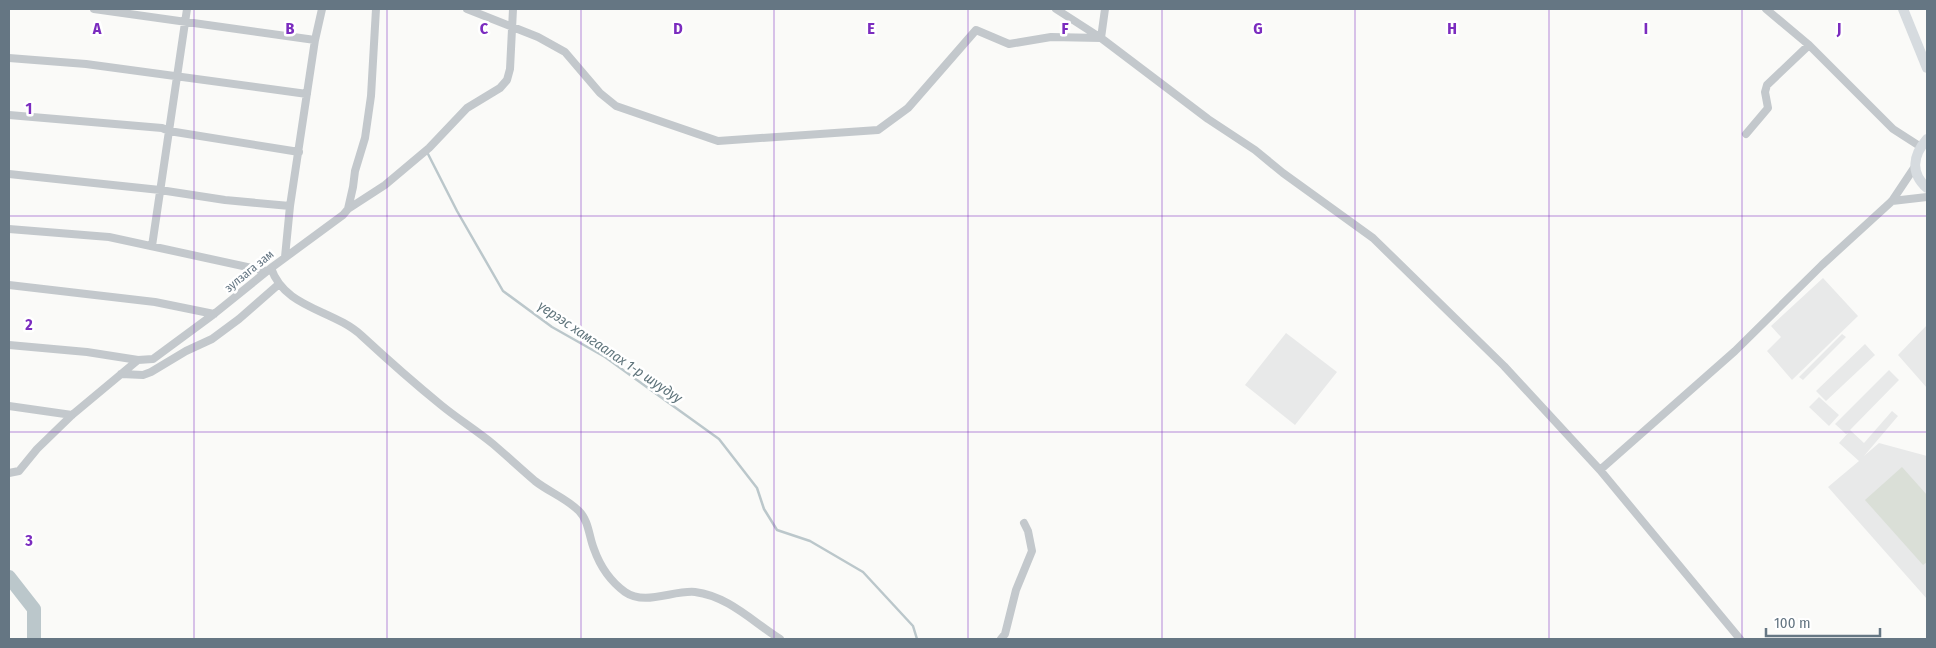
<svg xmlns="http://www.w3.org/2000/svg" width="1936" height="648" viewBox="0 0 1936 648" font-family="'Fira Sans Condensed',sans-serif">
  <rect width="100%" height="100%" fill="#fafaf8"/>
  <path fill="#e8e9e9" d="M 1823,278 L 1858,316 L 1792,380 L 1767,351 L 1781,337 L 1771,326 Z
    M 1927,325 L 1927,388 L 1898,355 Z
    M 1286,333 L 1337,372 L 1295,425 L 1245,385 Z
    M 1842,334 L 1846,337 L 1803,380 L 1799,377 Z
    M 1865,344 L 1875,355 L 1826,401 L 1816,391 Z
    M 1889,370 L 1899,380 L 1850,430 L 1864,443 L 1892,411 L 1898,416 L 1864,456 L 1879,443 L 1927,456 L 1927,599 L 1828,487 L 1859,461 L 1839,443 L 1848,433 L 1846,434 L 1835,424 Z
    M 1819,397 L 1839,415 L 1829,426 L 1809,407 Z"/>
  <path fill="#dadfd7" d="M 1902,467 L 1927,495 L 1927,562 L 1923,565 L 1865,500 Z"/>
  <g fill="none" stroke-linecap="round" stroke-linejoin="round">
    <path stroke="#bbc7cb" stroke-width="2.5" d="M 427,152 L 457,211 L 503,291 L 552,327 L 605,357 L 719,439 L 757,488 L 764,509 L 777,530 L 810,541 L 863,572 L 913,626 L 917,639"/>
    <path stroke="#bbc7cb" stroke-width="14" d="M 9,577 L 34,609 L 34,639"/>
    <path stroke="#c3c8cc" stroke-width="8" d="M 94,9 L 315,40
      M 467,9 L 538,37 L 565,52 L 600,93 L 616,106 L 718,141 L 878,130 L 908,108 L 976,30 L 1009,44 L 1051,37 L 1101,38
      M 1056,9 L 1101,38 L 1208,119 L 1255,150 L 1283,173 L 1373,238 L 1504,366 L 1600,470
      M 1766,9 L 1809,45 L 1893,129 L 1921,147
      M 1101,38 L 1105,9
      M 9,58 L 86,64 L 307,94
      M 9,115 L 162,128 L 169,131 L 299,152
      M 1746,134 L 1768,108 L 1765,92 L 1767,85 L 1809,45
      M 9,174 L 160,190 L 225,200 L 290,206
      M 1892,201 L 1927,197
      M 348,209 L 385,185 L 429,148 L 467,108 L 500,88 L 507,80 L 510,69 L 513,9
      M 9,229 L 109,237 L 266,271
      M 152,246 L 187,9
      M 285,257 L 290,206 L 315,40 L 322,9
      M 271,268 C 285,309 333,309 362,336 C 388,360 414,383 441,405 C 458,419 476,430 493,444 C 507,456 521,469 535,481 C 549,492 566,498 579,511 C 589,521 589,537 594,549 C 600,566 610,581 625,592 C 645,606 673,590 695,592 C 728,596 753,622 780,639
      M 9,285 L 155,302 L 214,314
      M 9,345 L 87,352 L 138,360
      M 121,374 L 143,375 L 151,372 L 186,351 L 212,339 L 239,319 L 279,284
      M 9,406 L 72,415
      M 9,473 L 19,471 L 37,449 L 72,415 L 138,360 L 153,359 L 214,314 L 271,268 L 343,215 L 348,209 L 353,187 L 355,171 L 365,138 L 371,96 L 376,9
      M 1001,639 L 1005,634 L 1016,590 L 1032,551 L 1028,531 L 1024,523
      M 1740,639 L 1600,470 L 1735,351 L 1822,265 L 1892,201 L 1914,168"/>
    <path stroke="#d6dbdf" stroke-width="10" d="M 1903,9 L 1927,68
      M 1927,139 C 1913,155 1910,173 1927,188"/>
  </g>
  <path fill="none" stroke="#7b2cbf" stroke-width="1" stroke-opacity="0.55" d="M 194,9 L 194,639M 387,9 L 387,639M 581,9 L 581,639M 774,9 L 774,639M 968,9 L 968,639M 1162,9 L 1162,639M 1355,9 L 1355,639M 1549,9 L 1549,639M 1742,9 L 1742,639M 9,216 L 1927,216M 9,432 L 1927,432"/>
  <g text-anchor="middle" dominant-baseline="central" stroke-width="5" stroke-linejoin="round" paint-order="stroke">
    <g font-size="12" fill="#657683" stroke="#fff">
      <text transform="translate(249 271) rotate(-39)">зулзага зам</text>
    </g>
    <g font-size="14" font-style="italic" fill="#60757c" stroke="#fff">
      <text transform="translate(610 352) rotate(34)">үерээс хамгаалах 1-р шуудуу</text>
    </g>
  </g>
  <g font-size="16" text-anchor="middle" font-weight="bold" fill="#7b2cbf" stroke="#fff" stroke-width="5" stroke-linejoin="round" paint-order="stroke">
    <text x="97" y="34">A</text>
    <text x="290" y="34">B</text>
    <text x="484" y="34">C</text>
    <text x="678" y="34">D</text>
    <text x="871" y="34">E</text>
    <text x="1065" y="34">F</text>
    <text x="1258" y="34">G</text>
    <text x="1452" y="34">H</text>
    <text x="1646" y="34">I</text>
    <text x="1839" y="34">J</text>
    <text x="29" y="114">1</text>
    <text x="29" y="330">2</text>
    <text x="29" y="546">3</text>
  </g>
  <rect width="1936" height="648" fill="none" stroke="#657683" stroke-width="20"/>
  <path d="M1766 628v8h114v-8" fill="none" stroke="#657683" stroke-width="2.5"/>
  <text x="1774" y="628" font-size="15" fill="#657683" stroke="#ffffff" stroke-width="4" paint-order="stroke">100 m</text>
</svg>
